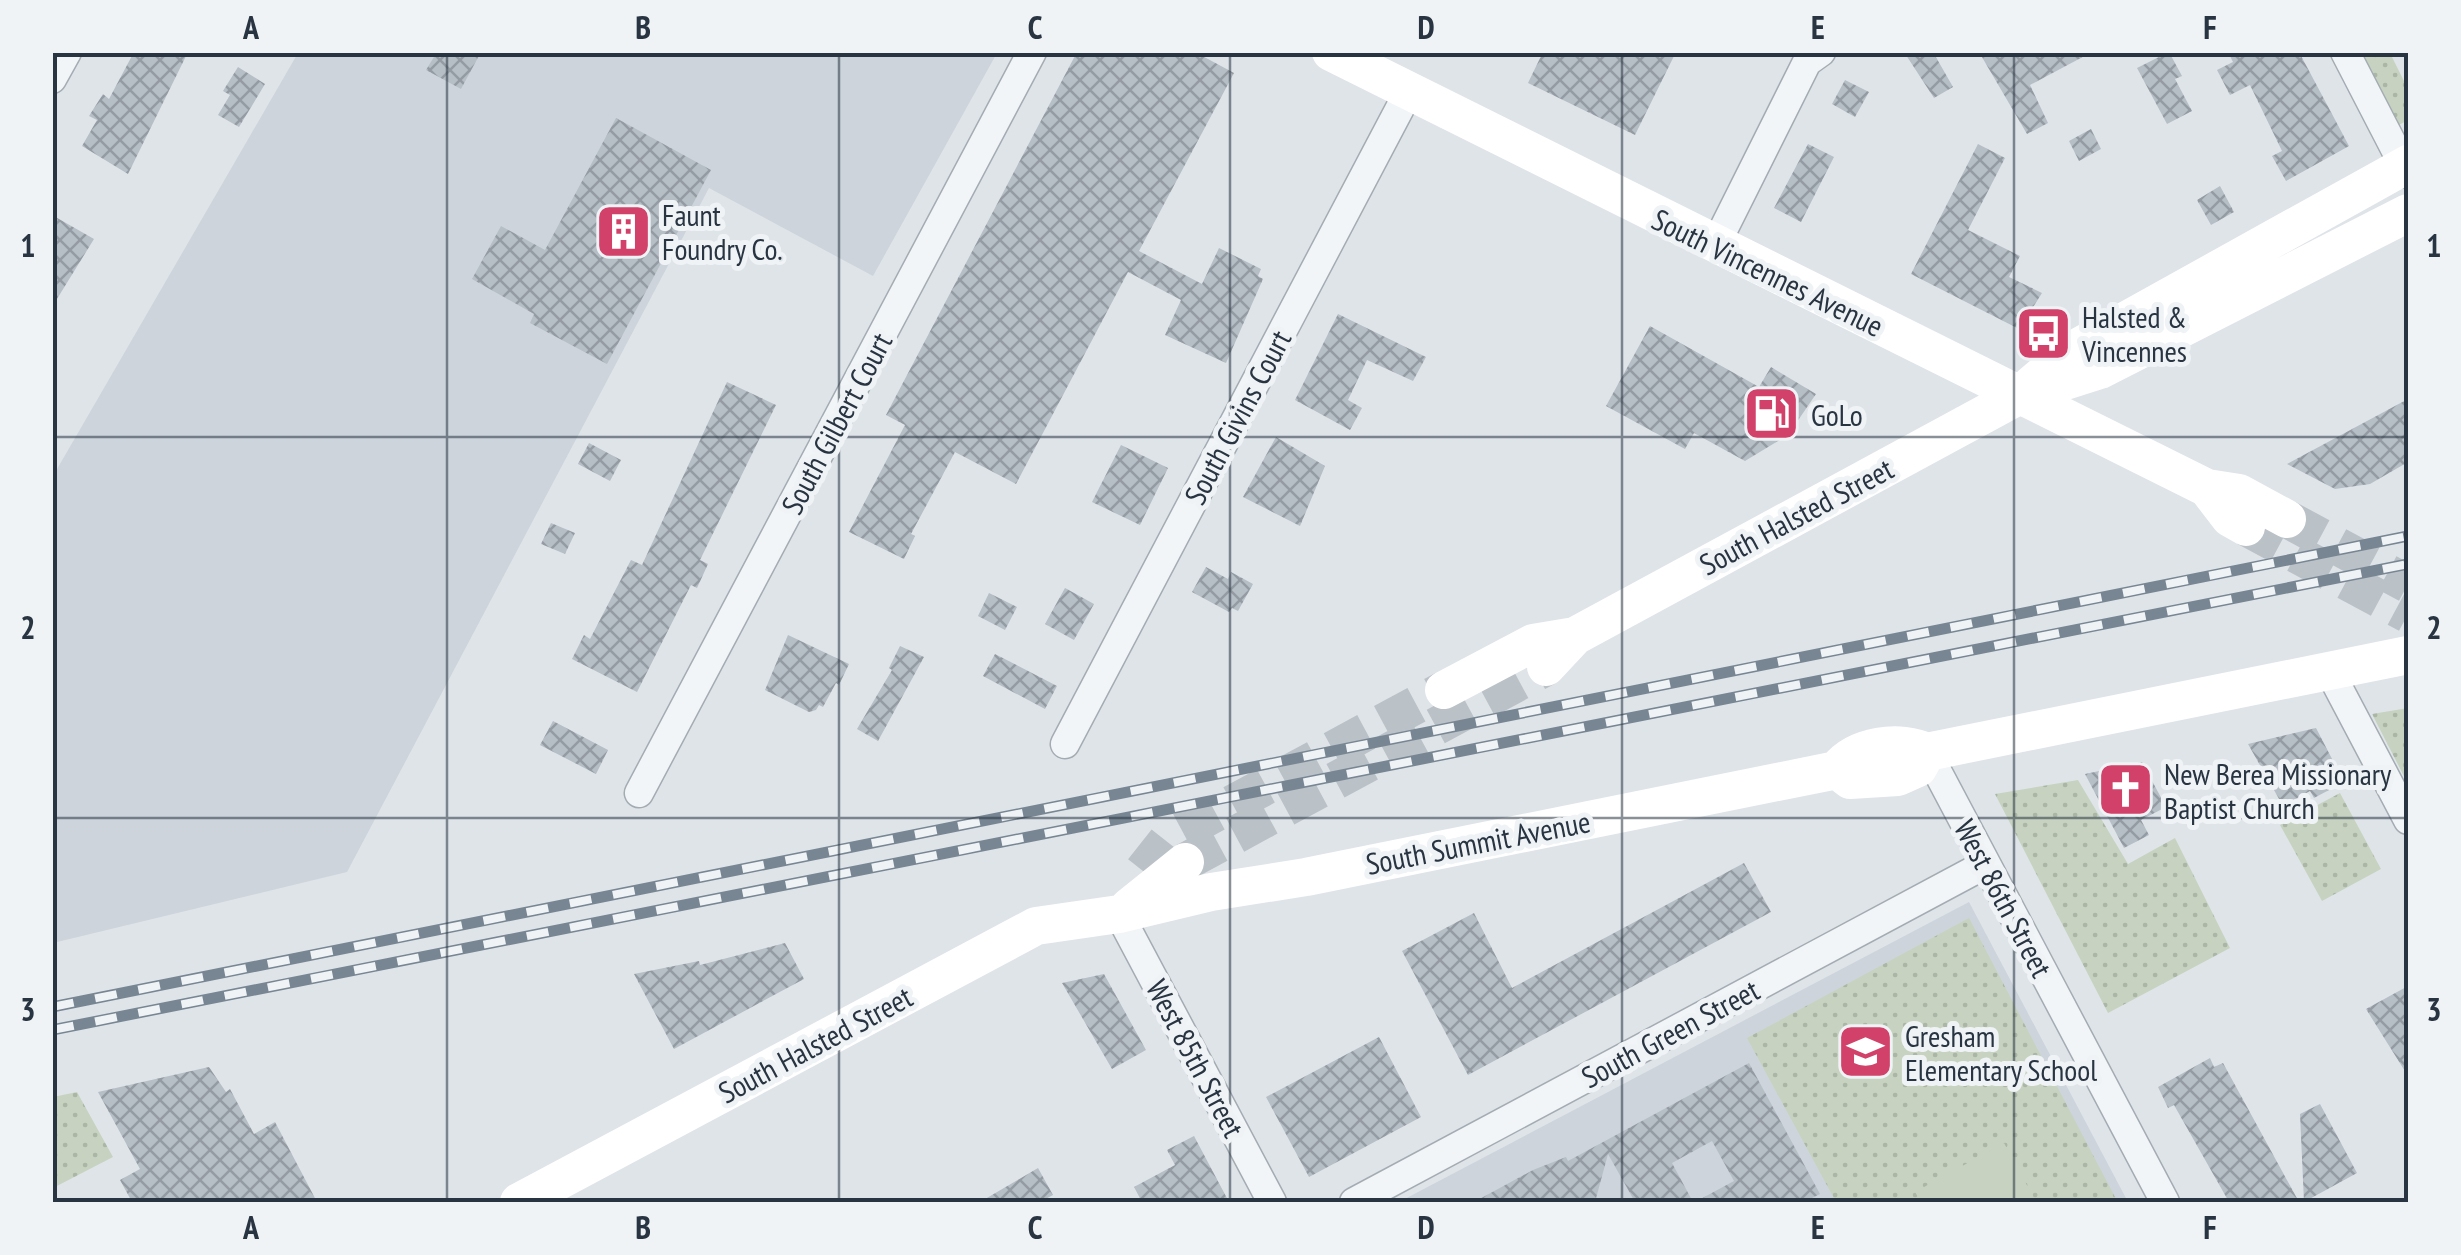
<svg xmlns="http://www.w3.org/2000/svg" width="2461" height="1255" viewBox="0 0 2461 1255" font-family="'PT Sans Narrow',sans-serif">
  <defs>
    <pattern id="grass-dots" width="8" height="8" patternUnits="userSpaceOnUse" patternTransform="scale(2.5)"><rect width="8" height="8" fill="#c7d3c0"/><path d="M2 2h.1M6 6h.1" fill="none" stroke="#abb6a6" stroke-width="1.8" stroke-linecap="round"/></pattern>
    <pattern id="building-cross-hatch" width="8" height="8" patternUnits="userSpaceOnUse" patternTransform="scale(2.5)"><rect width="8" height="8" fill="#b6bec6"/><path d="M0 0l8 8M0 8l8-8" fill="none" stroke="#949ba2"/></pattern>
  </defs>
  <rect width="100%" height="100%" fill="#dfe4e9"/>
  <path fill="#cdd4db" d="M 298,53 L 997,53 L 873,276 L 709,188 L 347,872 L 53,943 L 53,476 Z
    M 1969,902 L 2128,1202 L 1399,1202 Z"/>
  <path fill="url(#grass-dots)" d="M 2360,53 L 2390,53 L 2408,89 L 2408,120 L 2397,126 Z
    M 2408,708 L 2408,784 L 2372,714 Z
    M 2078,780 L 2128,864 L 2175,838 L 2230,948 L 2108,1013 L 1995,794 Z
    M 2340,793 L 2381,869 L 2322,901 L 2280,825 Z
    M 1969,918 L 2116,1199 L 1836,1202 L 1747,1038 Z
    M 77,1092 L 113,1157 L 53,1188 L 53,1097 Z"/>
  <path fill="#c7d3c0" d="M 2004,1143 L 2036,1202 L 1921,1202 L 1915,1192 Z"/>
  <path fill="url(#building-cross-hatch)" d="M 134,52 L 188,52 L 128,174 L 82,146 L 97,120 L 89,116 L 103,94 L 109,99 Z
    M 437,52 L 481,52 L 461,89 L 426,70 Z
    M 1077,52 L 1195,52 L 1234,73 L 1139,251 L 1202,284 L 1219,248 L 1261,269 L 1258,276 L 1263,279 L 1226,363 L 1165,335 L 1181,300 L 1128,272 L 1016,484 L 955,452 L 911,534 L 915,536 L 904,559 L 849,532 L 905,425 L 886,415 Z
    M 1543,52 L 1676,52 L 1635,135 L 1528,83 Z
    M 1904,52 L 1933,52 L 1953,87 L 1934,98 Z
    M 1979,52 L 2092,52 L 2030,85 L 2048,123 L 2027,134 Z
    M 2169,52 L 2182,76 L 2175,79 L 2192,111 L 2167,124 L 2137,68 Z
    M 2228,52 L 2299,52 L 2349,146 L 2286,181 L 2272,156 L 2282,151 L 2250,85 L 2230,95 L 2217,70 L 2233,62 Z
    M 238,67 L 265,84 L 239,127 L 218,115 L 230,95 L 223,91 Z
    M 1845,80 L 1869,92 L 1855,117 L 1832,104 Z
    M 616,118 L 711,170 L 607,364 L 530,323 L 534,314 L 472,279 L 501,226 L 545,250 Z
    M 2091,129 L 2101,149 L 2079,161 L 2069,141 Z
    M 1808,144 L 1834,157 L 1801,222 L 1774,208 Z
    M 1978,144 L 2005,158 L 1968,230 L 2020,256 L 2009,277 L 2042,293 L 2019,329 L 1911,274 Z
    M 2220,186 L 2234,212 L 2211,225 L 2197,200 Z
    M 52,215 L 94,239 L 52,307 Z
    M 1338,314 L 1426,357 L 1413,381 L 1367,360 L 1348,400 L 1362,408 L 1350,430 L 1295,400 Z
    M 1650,326 L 1759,387 L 1771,367 L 1816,394 L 1788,435 L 1745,461 L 1694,433 L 1685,449 L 1606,406 Z
    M 727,382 L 776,405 L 700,560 L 708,564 L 697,588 L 691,585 L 637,692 L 572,659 L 584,635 L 590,639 L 631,560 L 642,565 Z
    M 2408,399 L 2408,462 L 2370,484 L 2335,489 L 2287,464 Z
    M 1276,437 L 1325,466 L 1300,526 L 1243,497 Z
    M 589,443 L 621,460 L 610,481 L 578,464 Z
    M 1121,445 L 1168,468 L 1140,525 L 1092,502 Z
    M 551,523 L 575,533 L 565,554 L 541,544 Z
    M 1206,567 L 1228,579 L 1231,572 L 1253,584 L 1238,611 L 1232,608 L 1229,612 L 1192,592 Z
    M 1065,588 L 1094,604 L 1074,640 L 1045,624 Z
    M 989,593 L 1017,607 L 1005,630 L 978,616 Z
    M 788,635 L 849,664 L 839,685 L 836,683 L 823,707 L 819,705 L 816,710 L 809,712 L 765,690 Z
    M 900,646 L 924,657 L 878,741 L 857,729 L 892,670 L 889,668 Z
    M 995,654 L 1057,686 L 1045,709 L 983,676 Z
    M 553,721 L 608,750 L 596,774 L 540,745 Z
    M 2316,728 L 2344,782 L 2314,798 L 2310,791 L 2283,806 L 2248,744 Z
    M 2142,762 L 2166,807 L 2141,820 L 2149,835 L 2124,848 L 2085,774 Z
    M 1744,863 L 1771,912 L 1468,1075 L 1402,951 L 1474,913 L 1512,988 Z
    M 785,943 L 804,979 L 674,1049 L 634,974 L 699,961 L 700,965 Z
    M 1104,974 L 1146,1050 L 1112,1069 L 1062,983 Z
    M 2408,986 L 2408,1076 L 2366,1009 Z
    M 1379,1037 L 1421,1117 L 1309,1177 L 1266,1097 Z
    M 2210,1058 L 2214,1067 L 2223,1063 L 2299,1202 L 2229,1202 L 2174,1105 L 2168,1108 L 2158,1087 Z
    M 1749,1063 L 1820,1194 L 1804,1202 L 1695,1202 L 1734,1181 L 1712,1141 L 1672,1163 L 1693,1202 L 1635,1202 L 1608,1154 L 1595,1202 L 1474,1202 L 1533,1170 L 1566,1157 L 1568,1161 Z
    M 209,1067 L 226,1092 L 230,1089 L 254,1134 L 275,1122 L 317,1202 L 132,1202 L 120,1180 L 140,1169 L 98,1092 Z
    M 2320,1104 L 2357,1173 L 2304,1202 L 2300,1114 Z
    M 1194,1136 L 1229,1202 L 1142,1202 L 1134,1187 L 1175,1165 L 1167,1150 Z
    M 1038,1168 L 1053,1195 L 1040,1202 L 980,1202 Z"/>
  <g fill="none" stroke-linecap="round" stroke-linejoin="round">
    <path stroke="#bac1c7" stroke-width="38" stroke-dasharray="38 19" stroke-linecap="butt" d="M 2287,519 L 2408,584
      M 2246,527 L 2408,614
      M 1185,862 L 1546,667
      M 1143,871 L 1169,838 L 1444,690"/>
    <defs>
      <path id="street" d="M 2345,52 L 2408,174
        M 52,79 L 67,52
        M 1715,246 L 1807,62 L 1821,52
        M 2330,672 L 2408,820
        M 1065,744 L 1409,91
        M 1927,752 L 2165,1202
        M 639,793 L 1032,52
        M 1119,914 L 1272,1202
        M 1354,1202 L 1986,864"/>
    </defs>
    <use href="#street" stroke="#a4acb3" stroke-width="31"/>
    <use href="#street" stroke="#f2f5f7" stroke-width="28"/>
    <path stroke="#fff" stroke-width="38" d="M 1331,52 L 2207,488 L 2239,493 L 2287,519
      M 2031,385 L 2071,351 L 2408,164
      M 2207,488 L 2230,518 L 2246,527
      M 1546,667 L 1575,636 L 2018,396 L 2100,370 L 2408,213
      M 1444,690 L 1533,643 L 1575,636
      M 1837,770 L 1850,780 L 1898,777 L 1918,768 L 1927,752
      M 1129,907 L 1185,862
      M 519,1202 L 1036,926 L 1119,914 L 1211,892 L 1306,877 L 1837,770 C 1854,745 1901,739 1927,752 L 2408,655"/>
    <defs>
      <path id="rail" d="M 52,1007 L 2408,536
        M 52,1030 L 2408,564"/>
    </defs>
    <use href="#rail" stroke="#788693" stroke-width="11"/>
    <use href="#rail" stroke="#eff3f6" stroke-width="8" stroke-dasharray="22" stroke-linecap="butt"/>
  </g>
  <path fill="none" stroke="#283441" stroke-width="2.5" stroke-opacity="0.55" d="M 447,52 L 447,1202M 839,52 L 839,1202M 1230,52 L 1230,1202M 1622,52 L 1622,1202M 2014,52 L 2014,1202M 52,437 L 2408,437M 52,818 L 2408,818"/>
  <defs>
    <symbol id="building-square" viewBox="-11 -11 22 22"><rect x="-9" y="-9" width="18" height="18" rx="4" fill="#d24169" stroke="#eff3f6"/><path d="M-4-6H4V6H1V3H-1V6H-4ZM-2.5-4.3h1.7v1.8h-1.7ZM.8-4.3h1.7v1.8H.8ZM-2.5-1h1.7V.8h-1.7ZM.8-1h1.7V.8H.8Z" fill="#fff"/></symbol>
    <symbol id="bus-square" viewBox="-11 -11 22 22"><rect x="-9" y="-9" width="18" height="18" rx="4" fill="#d24169" stroke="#eff3f6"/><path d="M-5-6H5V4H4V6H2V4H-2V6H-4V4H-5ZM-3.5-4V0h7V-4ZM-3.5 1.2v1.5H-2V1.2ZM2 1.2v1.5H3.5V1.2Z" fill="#fff"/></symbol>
    <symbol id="fuel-square" viewBox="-11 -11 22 22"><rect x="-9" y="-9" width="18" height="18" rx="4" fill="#d24169" stroke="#eff3f6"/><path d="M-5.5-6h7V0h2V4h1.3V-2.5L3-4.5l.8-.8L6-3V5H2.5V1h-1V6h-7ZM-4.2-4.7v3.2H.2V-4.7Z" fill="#fff"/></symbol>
    <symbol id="church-square" viewBox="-11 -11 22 22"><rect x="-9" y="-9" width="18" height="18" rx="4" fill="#d24169" stroke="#eff3f6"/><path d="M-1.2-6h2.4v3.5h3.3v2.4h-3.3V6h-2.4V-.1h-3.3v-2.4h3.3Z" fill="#fff"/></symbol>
    <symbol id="school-square" viewBox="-11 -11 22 22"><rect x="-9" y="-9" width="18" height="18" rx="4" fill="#d24169" stroke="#eff3f6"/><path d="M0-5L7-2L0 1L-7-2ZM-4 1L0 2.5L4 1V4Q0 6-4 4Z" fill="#fff"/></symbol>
  </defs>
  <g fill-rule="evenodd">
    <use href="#building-square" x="592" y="200" width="63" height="63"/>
    <use href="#bus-square" x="2012" y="302" width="63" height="63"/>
    <use href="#fuel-square" x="1740" y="382" width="63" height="63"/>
    <use href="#church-square" x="2094" y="758" width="63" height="63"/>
    <use href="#school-square" x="1834" y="1020" width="63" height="63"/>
  </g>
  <g text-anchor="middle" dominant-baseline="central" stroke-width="10" stroke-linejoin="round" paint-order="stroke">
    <g font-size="30" fill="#283441" stroke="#eff3f6" text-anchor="start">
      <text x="662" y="214">Faunt<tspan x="662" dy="34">Foundry Co.</tspan></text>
      <text x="2082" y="316">Halsted &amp;<tspan x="2082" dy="34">Vincennes</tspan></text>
      <text x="1811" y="414">GoLo</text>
      <text x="2164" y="773">New Berea Missionary<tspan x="2164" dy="34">Baptist Church</tspan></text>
      <text x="1905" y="1035">Gresham<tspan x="1905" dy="34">Elementary School</tspan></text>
    </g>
    <g font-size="30" fill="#283441" stroke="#eff3f6">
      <text transform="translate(1768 272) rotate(26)">South Vincennes Avenue</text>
      <text transform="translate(1237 417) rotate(-62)">South Givins Court</text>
      <text transform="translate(836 423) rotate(-62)">South Gilbert Court</text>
      <text transform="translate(1796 516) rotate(-28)">South Halsted Street</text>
      <text transform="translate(1478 842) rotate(-11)">South Summit Avenue</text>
      <text transform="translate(2004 898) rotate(62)">West 86th Street</text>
      <text transform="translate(1670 1033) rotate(-28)">South Green Street</text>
      <text transform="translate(815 1044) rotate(-28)">South Halsted Street</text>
      <text transform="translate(1196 1058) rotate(62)">West 85th Street</text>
    </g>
  </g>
  <rect width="2461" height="1255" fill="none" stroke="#eff3f6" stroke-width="110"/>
  <rect x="55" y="55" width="2351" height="1145" fill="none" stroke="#283441" stroke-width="4"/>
  <g font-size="32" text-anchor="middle" font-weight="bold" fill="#283441">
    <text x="251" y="39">A</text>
    <text x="643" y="39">B</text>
    <text x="1035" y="39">C</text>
    <text x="1426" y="39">D</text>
    <text x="1818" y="39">E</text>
    <text x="2210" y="39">F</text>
    <text x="28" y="257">1</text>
    <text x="2434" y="257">1</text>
    <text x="28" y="639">2</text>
    <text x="2434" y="639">2</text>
    <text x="28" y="1021">3</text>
    <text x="2434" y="1021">3</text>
    <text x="251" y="1239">A</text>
    <text x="643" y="1239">B</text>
    <text x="1035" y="1239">C</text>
    <text x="1426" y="1239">D</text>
    <text x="1818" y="1239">E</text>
    <text x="2210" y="1239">F</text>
  </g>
</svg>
